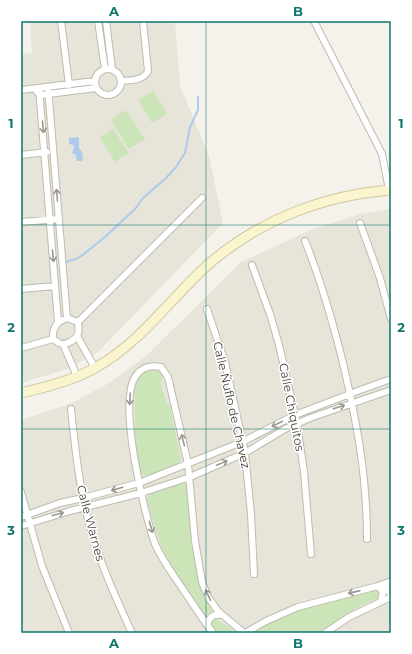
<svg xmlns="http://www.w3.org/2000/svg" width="412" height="654" viewBox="0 0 412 654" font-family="Montserrat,sans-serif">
  <rect width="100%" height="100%" fill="#f4f2eb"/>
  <path fill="#e7e4d9" d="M 30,21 L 175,21 L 180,86 L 209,156 L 223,223 L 98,352 L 67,369 L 21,383 L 21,54 L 32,53 Z
    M 391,209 L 391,633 L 21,633 L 21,420 L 70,404 L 111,382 L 145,357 L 241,262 L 313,229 L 361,214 Z"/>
  <path fill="#cbe4b8" d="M 153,91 L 167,114 L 152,123 L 138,100 Z
    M 126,110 L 145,139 L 129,149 L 111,120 Z
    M 113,129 L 129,153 L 115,162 L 100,138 Z
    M 151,369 C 157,369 160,370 163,376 L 161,384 L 167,404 L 170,406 L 181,460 C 176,466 157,474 149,475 C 145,476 143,475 140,473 C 134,450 135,425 135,402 C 135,395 133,390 135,383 C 138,376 144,372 151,369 Z
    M 176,483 L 182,483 L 186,485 L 188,490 C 190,517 191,546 197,573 C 201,587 207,598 212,611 L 205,617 L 174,571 L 163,551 L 146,498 L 157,490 Z
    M 376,590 L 379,591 L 380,595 L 378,598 L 356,608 L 319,633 L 255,633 L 258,629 L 279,619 L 309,607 Z
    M 215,618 L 232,630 L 233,633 L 215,633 L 210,627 L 209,621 Z"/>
  <path fill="#aecaea" d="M 77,137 L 79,138 L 79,148 C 82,151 84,157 82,161 L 77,161 L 76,155 L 72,153 L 74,147 L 73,145 L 69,144 L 69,138 Z"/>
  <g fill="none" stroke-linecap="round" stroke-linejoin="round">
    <path stroke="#aecaea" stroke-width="2" d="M 66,262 L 78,258 L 84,254 L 106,236 L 136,208 L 142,199 L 166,178 L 176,167 L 185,153 L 190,127 L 198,110 L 198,97"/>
    <defs>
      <path id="street" d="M 61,21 L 69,85
        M 98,21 L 105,69
        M 106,21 L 112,69
        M 314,21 L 382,154 L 389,190
        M95 82a13 13 0 1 1 26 0a13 13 0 1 1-26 0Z
        M 121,81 C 131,80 143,81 148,71 L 143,21
        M 48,87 L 67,318
        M 39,88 L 58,322
        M 21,90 L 95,81
        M 37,92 L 40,95 L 96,88
        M 21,155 L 47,152
        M 21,222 L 59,219
        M 360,223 L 380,278 L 391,319
        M 305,241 C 320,278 331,316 341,355 C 356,417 367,474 367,539
        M 252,265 L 270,314 L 279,345 L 297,424 L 304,472 L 311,554
        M 21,289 L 55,286
        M 207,309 L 225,362 L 245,453 L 251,514 L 254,574
        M 67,318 L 78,322 C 78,326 80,332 77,336 C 74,341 64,346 59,343 C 57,342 55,340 53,339 C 52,327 57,322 67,318 Z
        M 78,322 L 202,198
        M 77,336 L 95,368
        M 63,344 L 77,376
        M 21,348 L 53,339
        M 71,409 C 75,447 79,486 89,523 C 99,561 115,596 131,631
        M 21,492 L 42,566 L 69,633
        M 21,517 L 60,503 L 83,498 L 139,483 L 242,442 L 295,415 L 363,389 L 391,379
        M 21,526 L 70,511 L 141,493 L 190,477 L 245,453 L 285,429 L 310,418 L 391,390
        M 386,583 L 387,590 L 391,594
        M 378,586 L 383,592 L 381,601
        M 207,625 C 210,616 213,614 222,615
        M 213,633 C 202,618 192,603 182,588 C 172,573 162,560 155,544 C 144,513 118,404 135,377 C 141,367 151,365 161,367 L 168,377 L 188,464 L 195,541 L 202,582 L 208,597 L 218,611 L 244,633
        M 245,633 L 266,621 L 298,607 L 378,586 L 391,581
        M 325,633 L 349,617 L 391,597"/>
      <path id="secondary" d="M 21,393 C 43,388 76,379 95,368 C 142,342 172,296 211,262 C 262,219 325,195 391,190"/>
    </defs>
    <use href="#street" stroke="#bebbae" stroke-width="8"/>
    <use href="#secondary" stroke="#cfc79f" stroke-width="11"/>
    <use href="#street" stroke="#fff" stroke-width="6"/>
    <use href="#secondary" stroke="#faf4cf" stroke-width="9"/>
  </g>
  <defs><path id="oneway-shaft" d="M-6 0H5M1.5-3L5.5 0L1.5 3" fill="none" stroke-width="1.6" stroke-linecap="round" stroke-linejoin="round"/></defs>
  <g stroke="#9a9892">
    <use href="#oneway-shaft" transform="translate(43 127) rotate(85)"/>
    <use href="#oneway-shaft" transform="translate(57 195) rotate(-95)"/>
    <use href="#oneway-shaft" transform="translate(53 256) rotate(85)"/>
    <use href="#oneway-shaft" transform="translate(130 399) rotate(93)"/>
    <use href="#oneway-shaft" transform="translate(339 407) rotate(-18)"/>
    <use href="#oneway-shaft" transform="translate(277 424) rotate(153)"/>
    <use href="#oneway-shaft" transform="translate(183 440) rotate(-103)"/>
    <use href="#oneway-shaft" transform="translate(222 463) rotate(-22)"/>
    <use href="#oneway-shaft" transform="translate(117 489) rotate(164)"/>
    <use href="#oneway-shaft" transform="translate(58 514) rotate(-15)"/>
    <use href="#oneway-shaft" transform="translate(151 527) rotate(74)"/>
    <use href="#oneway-shaft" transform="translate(354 592) rotate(167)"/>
    <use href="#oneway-shaft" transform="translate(208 595) rotate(-116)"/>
  </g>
  <path fill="none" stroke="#0f766e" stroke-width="1" stroke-opacity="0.55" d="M 206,21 L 206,633M 21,225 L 391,225M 21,429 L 391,429"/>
  <g text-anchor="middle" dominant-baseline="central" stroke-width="3" stroke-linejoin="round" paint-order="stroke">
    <g font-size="12" fill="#474339" stroke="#fff">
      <text transform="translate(232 405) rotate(77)">Calle Ñuflo de Chavez</text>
      <text transform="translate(292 407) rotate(79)">Calle Chiquitos</text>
      <text transform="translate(91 523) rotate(75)">Calle Warnes</text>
    </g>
  </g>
  <rect width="412" height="654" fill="none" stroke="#ffffff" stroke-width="44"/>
  <rect x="22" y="22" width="368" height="610" fill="none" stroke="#0f766e" stroke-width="1.5"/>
  <g font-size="13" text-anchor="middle" font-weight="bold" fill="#0f766e">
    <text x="114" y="16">A</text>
    <text x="298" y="16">B</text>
    <text x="11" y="128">1</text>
    <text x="401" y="128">1</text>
    <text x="11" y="332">2</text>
    <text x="401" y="332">2</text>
    <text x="11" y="535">3</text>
    <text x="401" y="535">3</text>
    <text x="114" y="648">A</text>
    <text x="298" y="648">B</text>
  </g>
</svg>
